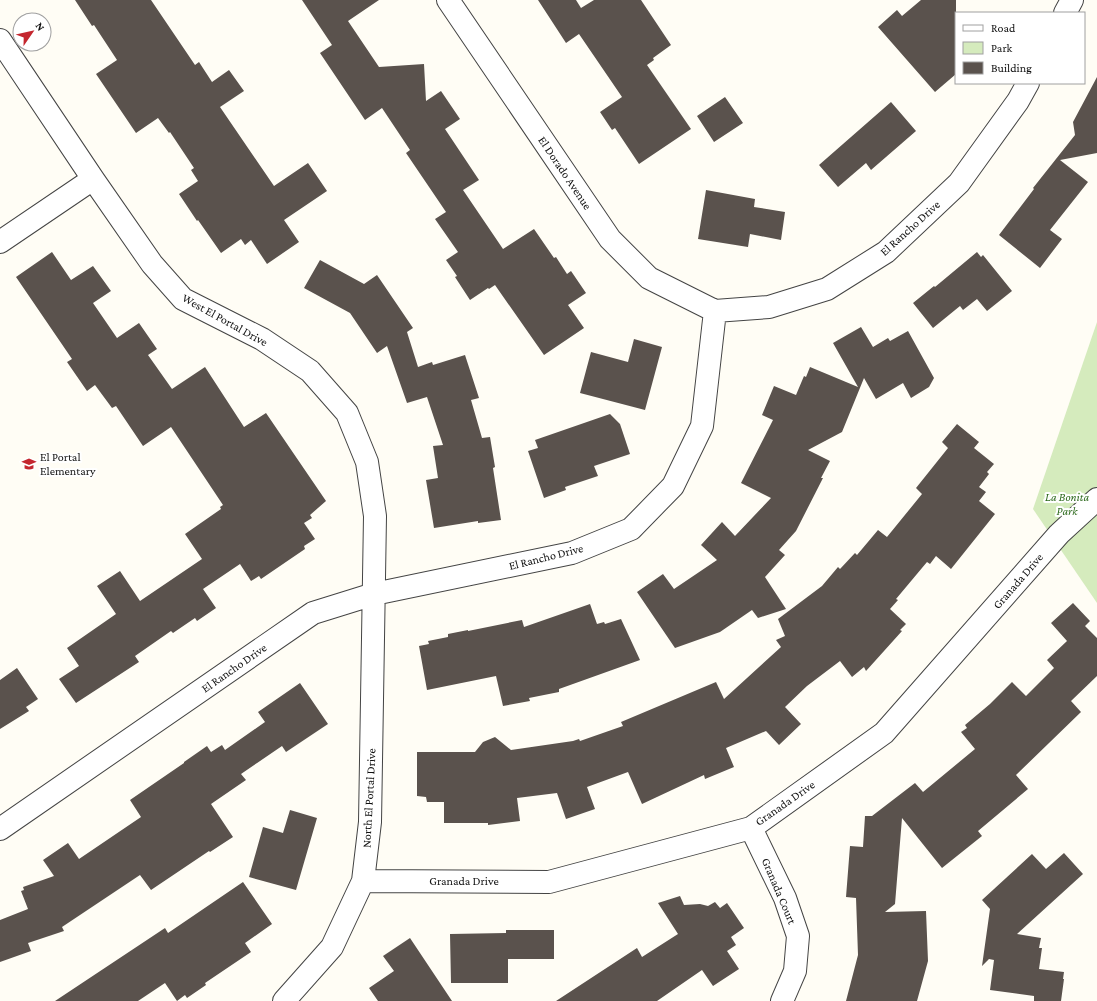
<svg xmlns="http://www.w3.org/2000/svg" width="1097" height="1001" viewBox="0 0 1097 1001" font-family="'Crimson Pro',serif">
  <rect width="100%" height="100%" fill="#fffdf5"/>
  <path fill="#d5ebbd" d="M 1097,322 L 1097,603 L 1033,509 Z"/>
  <path fill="#5a524d" d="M 75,0 L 151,0 L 195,65 L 199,62 L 212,82 L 229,70 L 244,91 L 220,107 L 274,186 L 308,163 L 327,191 L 284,220 L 299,242 L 267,264 L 251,240 L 245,245 L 241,239 L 221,253 L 198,220 L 197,221 L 179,194 L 198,181 L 191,170 L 194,168 L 170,132 L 169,133 L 158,118 L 136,133 L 96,74 L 117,60 L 94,25 L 92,26 Z
    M 302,0 L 379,0 L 348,21 L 379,67 L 424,64 L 426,101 L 441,91 L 460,119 L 445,129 L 479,180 L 463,190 L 503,249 L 534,229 L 554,258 L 556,257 L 567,274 L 571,271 L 586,293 L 568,305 L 584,328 L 544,355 L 495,285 L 489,289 L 488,288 L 470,300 L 455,277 L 457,276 L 446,260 L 458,252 L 435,219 L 446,212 L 406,153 L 410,150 L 382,108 L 365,120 L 320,53 L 332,45 Z
    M 538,0 L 576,0 L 581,8 L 594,0 L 641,0 L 671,45 L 653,58 L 654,60 L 647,65 L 691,129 L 639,164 L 615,128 L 612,130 L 600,112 L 622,97 L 579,34 L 566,43 Z
    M 921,0 L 956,0 L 956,74 L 935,92 L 878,27 L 897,10 L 902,16 Z
    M 1097,77 L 1097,153 L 1060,160 L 1088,182 L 1050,230 L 1062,239 L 1040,268 L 999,235 L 1034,189 L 1033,188 L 1075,135 L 1073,122 Z
    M 725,97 L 743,123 L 714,142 L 697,116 Z
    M 891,102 L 916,131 L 871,170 L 866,163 L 838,187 L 819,165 Z
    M 706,190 L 755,199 L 754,207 L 785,212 L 781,240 L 750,234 L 748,247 L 698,239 Z
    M 52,252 L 71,280 L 93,266 L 111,291 L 93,303 L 117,338 L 139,323 L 157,349 L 148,355 L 172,389 L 205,367 L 244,427 L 266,413 L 326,501 L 310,515 L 312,518 L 304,523 L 315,539 L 304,546 L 305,549 L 261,579 L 259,576 L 251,581 L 240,564 L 203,589 L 216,608 L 197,621 L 195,618 L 173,633 L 171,631 L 135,656 L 139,662 L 76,703 L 59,679 L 79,666 L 67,648 L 116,614 L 97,586 L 120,571 L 140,601 L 202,559 L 185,534 L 221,509 L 220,507 L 223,505 L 171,427 L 143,446 L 116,406 L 112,408 L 95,385 L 87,391 L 67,362 L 72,359 L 16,277 Z
    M 977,252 L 981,257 L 983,255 L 1012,291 L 987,311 L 977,299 L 963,310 L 960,306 L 933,328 L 913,303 L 934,286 L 935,287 Z
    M 320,260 L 364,284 L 377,275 L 413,328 L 407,332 L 418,367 L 432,362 L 433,365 L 465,355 L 479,398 L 471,400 L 482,438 L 490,437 L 495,467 L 493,468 L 501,520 L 478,523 L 478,521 L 434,528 L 426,480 L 438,478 L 433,446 L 443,445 L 427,397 L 407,403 L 387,346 L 377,353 L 350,313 L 304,288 Z
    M 861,327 L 873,347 L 888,338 L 890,341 L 908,331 L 934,378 L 929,387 L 911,398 L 903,383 L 876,399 L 864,378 L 842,432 L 808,450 L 830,461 L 821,478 L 823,478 L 796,531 L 779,550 L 785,555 L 765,577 L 786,609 L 758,618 L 752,610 L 720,632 L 675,648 L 637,592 L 663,574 L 674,589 L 717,560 L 701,545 L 722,522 L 735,536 L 771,498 L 741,483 L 773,420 L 762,415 L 774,386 L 796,395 L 804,376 L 806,377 L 810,367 L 858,387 L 833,343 Z
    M 634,339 L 662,347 L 645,410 L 580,393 L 591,352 L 628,362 Z
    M 610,414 L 620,424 L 630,454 L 594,466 L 598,476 L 565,487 L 566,490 L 544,498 L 528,451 L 538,448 L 535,440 Z
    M 957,424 L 979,442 L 974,448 L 994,464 L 987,472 L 989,474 L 979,487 L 986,492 L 979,501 L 995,514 L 951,569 L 936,556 L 930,564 L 927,562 L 896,599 L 898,600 L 890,609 L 906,624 L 900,630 L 902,631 L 866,671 L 864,667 L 852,677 L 840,661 L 807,686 L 785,707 L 801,724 L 779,745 L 766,731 L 726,748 L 734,767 L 705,779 L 704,775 L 642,804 L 628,772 L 587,787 L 595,809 L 566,819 L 557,793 L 517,798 L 520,821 L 488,825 L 488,823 L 444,823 L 444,802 L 427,802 L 426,797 L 417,796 L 417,752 L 475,752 L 483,742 L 495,737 L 511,750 L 573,741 L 579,739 L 580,741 L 623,726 L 621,722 L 716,682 L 724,699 L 781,647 L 776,640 L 785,636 L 778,619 L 822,586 L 838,567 L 840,569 L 855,553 L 857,555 L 878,530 L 887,537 L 922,494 L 916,488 L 948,448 L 942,442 Z
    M 1073,603 L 1090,621 L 1085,626 L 1097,638 L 1097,676 L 1071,701 L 1081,712 L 1016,775 L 1028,789 L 978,831 L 982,836 L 942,868 L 902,818 L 895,904 L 885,912 L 926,911 L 928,961 L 917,1001 L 846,1001 L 858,955 L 856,898 L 846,897 L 850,846 L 863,847 L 865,816 L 872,816 L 915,783 L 923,792 L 975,749 L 961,732 L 967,728 L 965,725 L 990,704 L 1012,682 L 1026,696 L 1054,668 L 1047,660 L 1067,641 L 1051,623 Z
    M 590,604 L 597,624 L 604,622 L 605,624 L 621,619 L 640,660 L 559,689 L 559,692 L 529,698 L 530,701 L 503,706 L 496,676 L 427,690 L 419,646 L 429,644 L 428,641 L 448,637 L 448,634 L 468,630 L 468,631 L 522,620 L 524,627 Z
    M 17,668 L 38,699 L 26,707 L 29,711 L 0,729 L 0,680 Z
    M 300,683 L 328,724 L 286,752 L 282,746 L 241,774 L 246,780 L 211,804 L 233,837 L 210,852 L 209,851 L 151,890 L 140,875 L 62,927 L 64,931 L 28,943 L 31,951 L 0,962 L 0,920 L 28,909 L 21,891 L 24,890 L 23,887 L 54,876 L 43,860 L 68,843 L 79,859 L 141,817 L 130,800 L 184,763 L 184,762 L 207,746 L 211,752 L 222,745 L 225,750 L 265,722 L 258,712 Z
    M 290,810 L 317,818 L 296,890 L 249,877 L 263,827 L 283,833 Z
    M 1064,853 L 1083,874 L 1017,934 L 1041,938 L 1039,948 L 1042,948 L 1039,969 L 1064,972 L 1063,979 L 1064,979 L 1061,1001 L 1034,1001 L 1034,996 L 990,990 L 994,960 L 989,959 L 982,966 L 990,909 L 982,900 L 1032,854 L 1046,869 Z
    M 243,882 L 272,924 L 245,943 L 251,952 L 205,983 L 206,985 L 187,998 L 185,995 L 177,1001 L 165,983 L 138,1001 L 55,1001 L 165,928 L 168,933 Z
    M 680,896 L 684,905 L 700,904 L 708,906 L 715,902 L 720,908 L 727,903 L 744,928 L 731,937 L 736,945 L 727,951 L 739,969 L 713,986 L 702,970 L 657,1001 L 556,1001 L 637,948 L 642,957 L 678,934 L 658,903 Z
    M 506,930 L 554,930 L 554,959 L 508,959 L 508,983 L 451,983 L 450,934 L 506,933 Z
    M 410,938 L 452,1001 L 378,1001 L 369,988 L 394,971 L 383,956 Z"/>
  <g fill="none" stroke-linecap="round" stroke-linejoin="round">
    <defs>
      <path id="minor" d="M 448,0 L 610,239 L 649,278 L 715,311
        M 1065,13 L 1072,0
        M 0,40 L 93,179 L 152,264 L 183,299 L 262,339 L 310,371 L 347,413 L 367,462 L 375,516 L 370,822 L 363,881 L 332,947 L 284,1001
        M 0,242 L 93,179
        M 715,311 L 769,307 L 827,289 L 886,252 L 959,183 L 1018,101 L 1028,83
        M 751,828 L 785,898 L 798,936 L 795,971 L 782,1001
        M 0,829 L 313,613 L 374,594 L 572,553 L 631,529 L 673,486 L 702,426 L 715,311
        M 363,881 L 549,882 L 751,828 L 884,733 L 1059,534 L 1097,499"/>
    </defs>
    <use href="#minor" stroke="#444" stroke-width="24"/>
    <use href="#minor" stroke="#fff" stroke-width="22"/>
  </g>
  <defs>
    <symbol id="school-bare" viewBox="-9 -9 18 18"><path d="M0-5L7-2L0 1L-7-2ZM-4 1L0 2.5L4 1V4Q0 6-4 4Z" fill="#c4262e" stroke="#fff" stroke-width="2.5" paint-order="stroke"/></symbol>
  </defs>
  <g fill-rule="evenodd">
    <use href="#school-bare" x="19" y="454" width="20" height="20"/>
  </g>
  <g text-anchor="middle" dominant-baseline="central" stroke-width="4" stroke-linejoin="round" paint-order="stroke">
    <g font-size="12" fill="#111" stroke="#fff">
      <text transform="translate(565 173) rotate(56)">El Dorado Avenue</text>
      <text transform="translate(910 228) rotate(-42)">El Rancho Drive</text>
      <text transform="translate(225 320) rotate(29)">West El Portal Drive</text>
      <text transform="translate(546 557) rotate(-14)">El Rancho Drive</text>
      <text transform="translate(1018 581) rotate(-49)">Granada Drive</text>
      <text transform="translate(234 668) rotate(-35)">El Rancho Drive</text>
      <text transform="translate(369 798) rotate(-87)">North El Portal Drive</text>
      <text transform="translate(785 803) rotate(-35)">Granada Drive</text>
      <text x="464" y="881">Granada Drive</text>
      <text transform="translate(779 891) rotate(67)">Granada Court</text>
    </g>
    <g font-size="12" fill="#111" stroke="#fff" text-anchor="start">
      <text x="40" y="457">El Portal<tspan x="40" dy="14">Elementary</tspan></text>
    </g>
    <g font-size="12" font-style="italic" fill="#2f6b1f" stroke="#fff">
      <text x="1067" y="497">La Bonita<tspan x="1067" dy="14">Park</tspan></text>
    </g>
  </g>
  <rect x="955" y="12" width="130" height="72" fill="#ffffff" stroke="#a0a0a0"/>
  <rect x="963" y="25" width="20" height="6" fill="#ffffff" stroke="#a0a0a0"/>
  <text x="991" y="32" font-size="12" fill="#111111">Road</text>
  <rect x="963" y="42" width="20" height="12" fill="#d5ebbd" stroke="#a0a0a0"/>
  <text x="991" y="52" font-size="12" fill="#111111">Park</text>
  <rect x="963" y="62" width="20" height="12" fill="#5a524d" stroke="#a0a0a0"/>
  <text x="991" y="72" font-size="12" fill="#111111">Building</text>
  <g transform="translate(32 32) rotate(56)"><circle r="19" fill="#ffffff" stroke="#a0a0a0"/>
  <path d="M0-3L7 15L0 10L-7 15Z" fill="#c4262e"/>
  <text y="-6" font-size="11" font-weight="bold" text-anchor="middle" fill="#111111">N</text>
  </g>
</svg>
